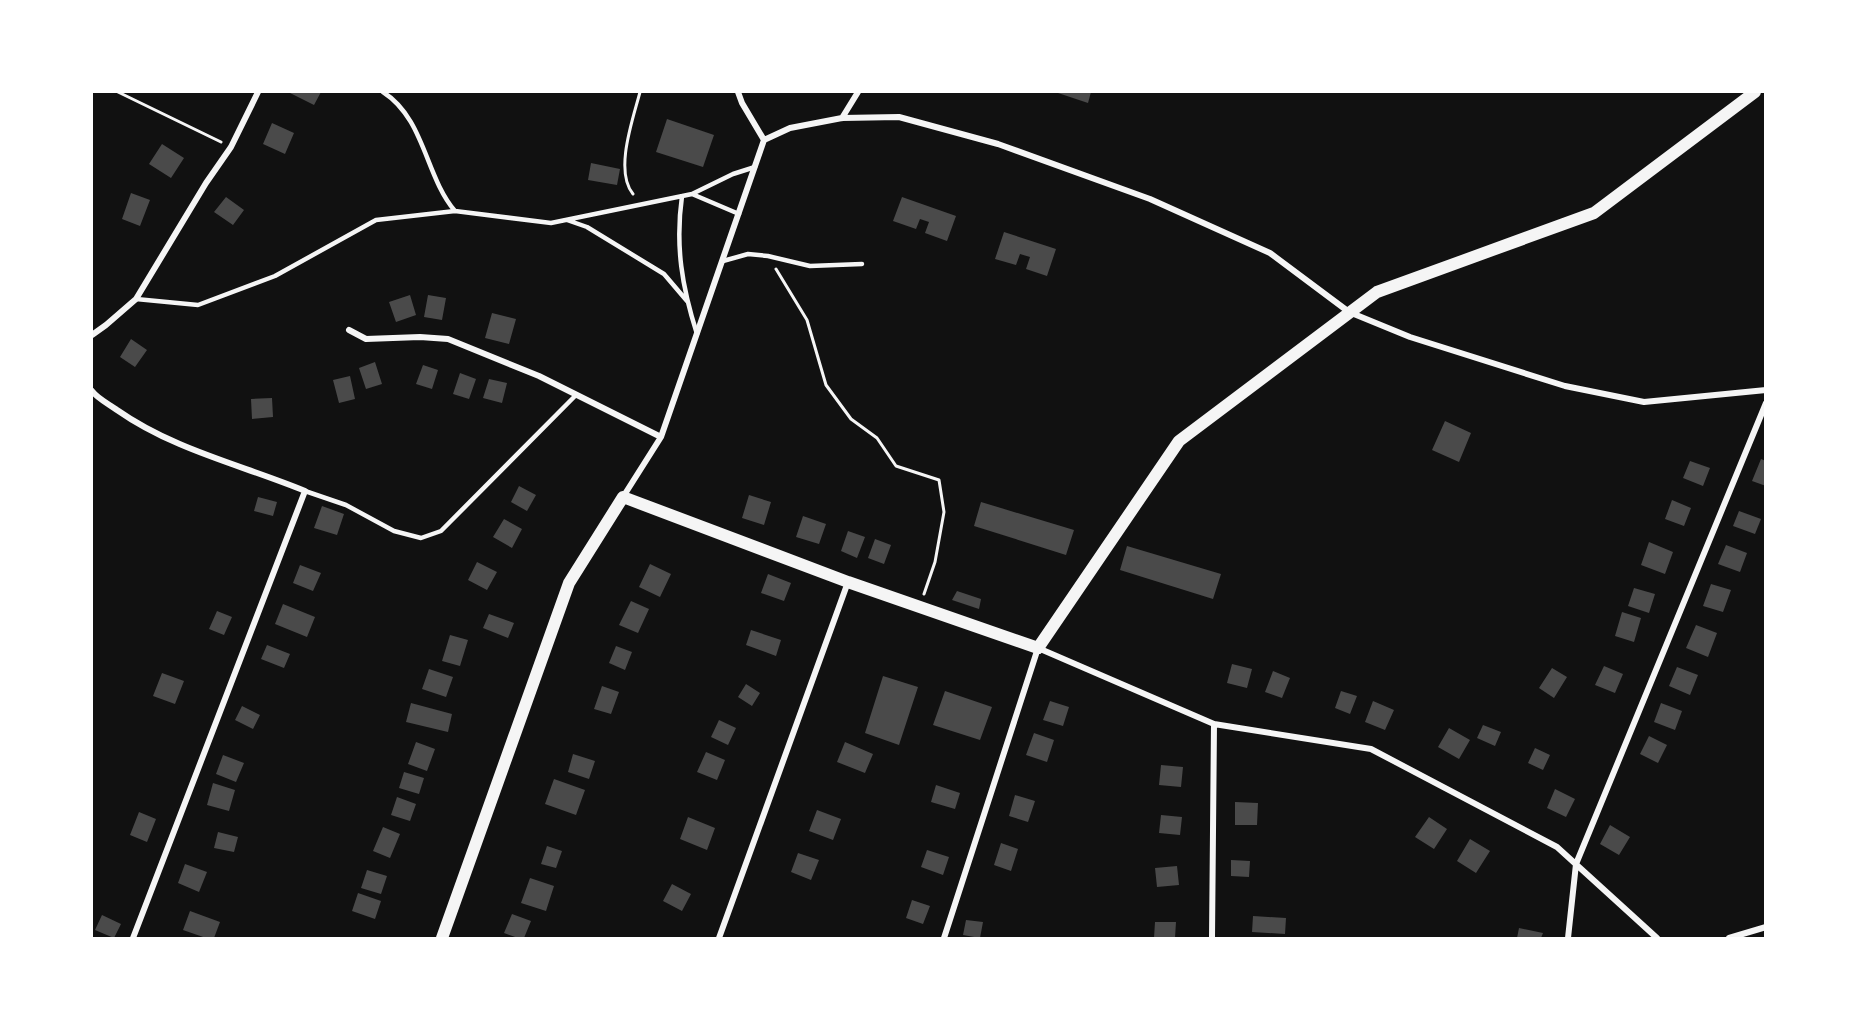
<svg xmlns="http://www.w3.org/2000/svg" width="1857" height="1030" viewBox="0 0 1857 1030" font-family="'PT Sans Narrow',sans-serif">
  <rect width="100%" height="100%" fill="#111"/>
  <path fill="#4a4a4a" d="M 291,92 L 321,92 L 314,105 L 290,93 Z
    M 1055,92 L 1091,92 L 1088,103 Z
    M 667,119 L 714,135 L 703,167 L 656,152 Z
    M 272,123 L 294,133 L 285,154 L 263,144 Z
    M 162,144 L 184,158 L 171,178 L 149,164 Z
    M 591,163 L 620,169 L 617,185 L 588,180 Z
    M 131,193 L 150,200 L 140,226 L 122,219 Z
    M 226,197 L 244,210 L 233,225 L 214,212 Z
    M 902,197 L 956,216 L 947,241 L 925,233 L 929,222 L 920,219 L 916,229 L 893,221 Z
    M 1004,232 L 1056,249 L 1047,276 L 1026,269 L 1030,257 L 1020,254 L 1016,265 L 995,259 Z
    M 410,295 L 416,315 L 396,322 L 389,302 Z
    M 428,295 L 446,298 L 442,320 L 424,317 Z
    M 492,313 L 516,319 L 509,344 L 485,338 Z
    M 131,339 L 147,350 L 135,367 L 120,357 Z
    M 375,362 L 382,384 L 366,389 L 359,368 Z
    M 423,365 L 438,370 L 432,389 L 416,384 Z
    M 460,373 L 476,379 L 469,399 L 453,394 Z
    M 350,376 L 355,399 L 339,403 L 333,380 Z
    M 489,379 L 507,383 L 502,403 L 483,398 Z
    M 272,398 L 273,417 L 252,419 L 251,399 Z
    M 1445,421 L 1471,433 L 1459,462 L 1432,450 Z
    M 1761,459 L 1766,461 L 1766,486 L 1752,481 Z
    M 1690,461 L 1710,468 L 1703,486 L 1683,478 Z
    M 519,486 L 536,495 L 527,511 L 511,502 Z
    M 749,495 L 771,502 L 764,525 L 742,518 Z
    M 258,497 L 277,502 L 273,516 L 254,511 Z
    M 1672,500 L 1691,508 L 1684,526 L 1665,519 Z
    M 981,502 L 1074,530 L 1066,555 L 974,526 Z
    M 322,506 L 344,514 L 337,535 L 314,528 Z
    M 1739,511 L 1761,519 L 1755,534 L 1733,526 Z
    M 803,516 L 826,524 L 819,544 L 796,537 Z
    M 504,519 L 522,529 L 512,548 L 493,537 Z
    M 848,531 L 865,537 L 857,558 L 841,551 Z
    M 875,539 L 891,545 L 884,564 L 868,558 Z
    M 1649,542 L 1673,552 L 1665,574 L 1641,565 Z
    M 1726,545 L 1747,553 L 1740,572 L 1718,564 Z
    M 1127,546 L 1221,574 L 1213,599 L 1120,570 Z
    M 477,562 L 497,572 L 487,590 L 468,580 Z
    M 650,564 L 671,574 L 660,597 L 639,587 Z
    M 300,565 L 321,573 L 313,591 L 293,583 Z
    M 768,574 L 791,583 L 784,601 L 761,593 Z
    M 1711,584 L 1731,590 L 1723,612 L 1703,606 Z
    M 1634,588 L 1655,594 L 1649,613 L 1628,606 Z
    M 957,591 L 981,599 L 979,609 L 952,600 Z
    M 631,601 L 649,609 L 638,633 L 619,625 Z
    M 283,604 L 315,617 L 307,637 L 275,624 Z
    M 217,611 L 232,617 L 224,635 L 209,629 Z
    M 1622,612 L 1641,618 L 1634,642 L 1615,636 Z
    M 489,614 L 514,623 L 508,638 L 483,628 Z
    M 1696,625 L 1717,633 L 1708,657 L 1686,648 Z
    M 751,630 L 781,640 L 776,656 L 746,645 Z
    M 450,635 L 468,640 L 460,666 L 442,661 Z
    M 267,645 L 290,654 L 284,668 L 261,659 Z
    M 616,646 L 632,652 L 625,670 L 609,663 Z
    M 1232,664 L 1252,669 L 1247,688 L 1227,683 Z
    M 1604,666 L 1623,674 L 1615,693 L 1595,685 Z
    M 1677,667 L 1698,675 L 1690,695 L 1669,686 Z
    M 1552,668 L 1567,677 L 1554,698 L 1539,688 Z
    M 429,669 L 453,677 L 446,697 L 422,689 Z
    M 1273,671 L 1290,678 L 1282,698 L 1265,692 Z
    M 162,673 L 184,681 L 175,704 L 153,696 Z
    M 883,676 L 918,687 L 899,745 L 865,733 Z
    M 746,684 L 760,693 L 752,706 L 738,697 Z
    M 602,686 L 619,692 L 611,714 L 594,709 Z
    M 945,691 L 992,707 L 980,740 L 933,725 Z
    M 1341,691 L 1357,696 L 1350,714 L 1335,708 Z
    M 1050,701 L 1069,707 L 1063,726 L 1043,720 Z
    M 1373,701 L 1394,710 L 1385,730 L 1365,722 Z
    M 411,703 L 452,714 L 448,732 L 406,722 Z
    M 1661,703 L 1682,711 L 1675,730 L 1654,722 Z
    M 242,706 L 260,715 L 253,729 L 235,720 Z
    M 719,720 L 736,728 L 728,745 L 711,737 Z
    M 1483,725 L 1501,732 L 1495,746 L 1477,738 Z
    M 1449,728 L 1470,740 L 1459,759 L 1438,747 Z
    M 1034,733 L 1054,740 L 1047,762 L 1026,755 Z
    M 1649,736 L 1667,745 L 1658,763 L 1640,754 Z
    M 416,742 L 435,749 L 427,771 L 408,764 Z
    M 845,742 L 873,754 L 865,773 L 837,762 Z
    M 1535,748 L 1550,755 L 1543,770 L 1528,763 Z
    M 706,752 L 725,760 L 717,780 L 697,772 Z
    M 573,754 L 595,761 L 589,779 L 568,772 Z
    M 223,755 L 244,763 L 236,782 L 216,774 Z
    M 1161,765 L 1183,767 L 1181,787 L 1159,785 Z
    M 404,772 L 424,778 L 419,794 L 399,788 Z
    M 554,779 L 585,790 L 576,815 L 545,804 Z
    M 213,783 L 235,790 L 229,811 L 207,805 Z
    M 936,785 L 960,793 L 955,809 L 931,802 Z
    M 1555,789 L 1575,799 L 1566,817 L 1547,808 Z
    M 1015,795 L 1035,801 L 1028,822 L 1009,816 Z
    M 397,797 L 416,804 L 410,821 L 391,815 Z
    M 1235,802 L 1258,803 L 1257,825 L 1235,825 Z
    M 817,810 L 841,819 L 833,840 L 809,831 Z
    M 139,812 L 156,819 L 147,842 L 130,835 Z
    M 1161,815 L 1182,817 L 1180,835 L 1159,833 Z
    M 688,817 L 715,828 L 707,850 L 680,839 Z
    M 1429,817 L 1447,829 L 1434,849 L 1415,837 Z
    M 1610,825 L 1630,837 L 1619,855 L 1600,844 Z
    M 383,827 L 400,834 L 390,858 L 373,851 Z
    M 218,832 L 238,837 L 234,852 L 214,848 Z
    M 1470,839 L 1490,851 L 1476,873 L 1457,861 Z
    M 1001,843 L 1018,849 L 1011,871 L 994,865 Z
    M 547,846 L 562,851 L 556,868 L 541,864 Z
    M 927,850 L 949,857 L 943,875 L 921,867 Z
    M 798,853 L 819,860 L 811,880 L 791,872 Z
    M 1231,860 L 1250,861 L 1249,877 L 1231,876 Z
    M 185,864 L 207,872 L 199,892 L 178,883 Z
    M 1177,866 L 1179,885 L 1157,887 L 1155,868 Z
    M 367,870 L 387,876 L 381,894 L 361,888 Z
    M 530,878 L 554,886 L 546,911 L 521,903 Z
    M 672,884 L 691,894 L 682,911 L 663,901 Z
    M 358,893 L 381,901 L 375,919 L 352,911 Z
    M 912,900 L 930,906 L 923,924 L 906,918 Z
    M 190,911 L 220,922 L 214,938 L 206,938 L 183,930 Z
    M 512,914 L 531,921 L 524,938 L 518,938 L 504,933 Z
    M 102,915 L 121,924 L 114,938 L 95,930 Z
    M 1253,916 L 1286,918 L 1285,934 L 1252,932 Z
    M 966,920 L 983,922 L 980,938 L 963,935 Z
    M 1155,922 L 1176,922 L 1175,938 L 1154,938 Z
    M 1519,928 L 1543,933 L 1541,938 L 1517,938 Z"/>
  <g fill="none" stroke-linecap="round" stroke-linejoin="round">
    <path stroke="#f5f5f5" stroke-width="3" d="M 118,92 L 221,142
      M 633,194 C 614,171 633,119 640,92
      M 776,269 L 807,320 L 826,385 L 851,419 L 877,438 L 896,466 L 939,480 L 944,512 L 935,562 L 924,594"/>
    <path stroke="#f5f5f5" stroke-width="4.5" d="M 383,92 C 425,119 425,176 455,211
      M 692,194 L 733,174 L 755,167
      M 682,196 C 675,246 682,287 697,334
      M 567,220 L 587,227 L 664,274 L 687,301
      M 723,261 L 748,254 L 768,256 L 810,266 L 862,264
      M 136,299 L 198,305 L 275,276 L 376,220 L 455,211 L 551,223 L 692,194 L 739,214
      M 305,491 L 346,505 L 394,531 L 421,538 L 441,531 L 576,395"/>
    <path stroke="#f5f5f5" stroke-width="6" d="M 738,92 L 742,103 L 764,140
      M 842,118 L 858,92
      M 349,330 L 366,339 L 420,337 L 448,339 L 539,376 L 661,437
      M 92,335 L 106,325 L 136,299 L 206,183 L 231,147 L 258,92
      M 92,391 C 98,399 109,404 117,410 C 174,450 242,465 305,491 L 133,938
      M 623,497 L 661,437 L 764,140 L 790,128 L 842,118 L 899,117 L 998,144 L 1150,199 L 1270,253 L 1349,312 L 1410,337 L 1565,386 L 1644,402 L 1766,390
      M 719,938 L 848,582
      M 944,938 L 1038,648 L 1214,724 L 1371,749 L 1557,847 L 1657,938
      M 1212,938 L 1214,724
      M 1568,938 L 1576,864 L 1766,403
      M 1729,938 L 1766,927"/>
    <path stroke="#f5f5f5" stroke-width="12" d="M 442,938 L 569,583 L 623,497 L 848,582 L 1038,648 L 1179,441 L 1377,292 L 1594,213 L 1755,92"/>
  </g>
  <rect width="1857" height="1030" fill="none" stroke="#ffffff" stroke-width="186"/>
</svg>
